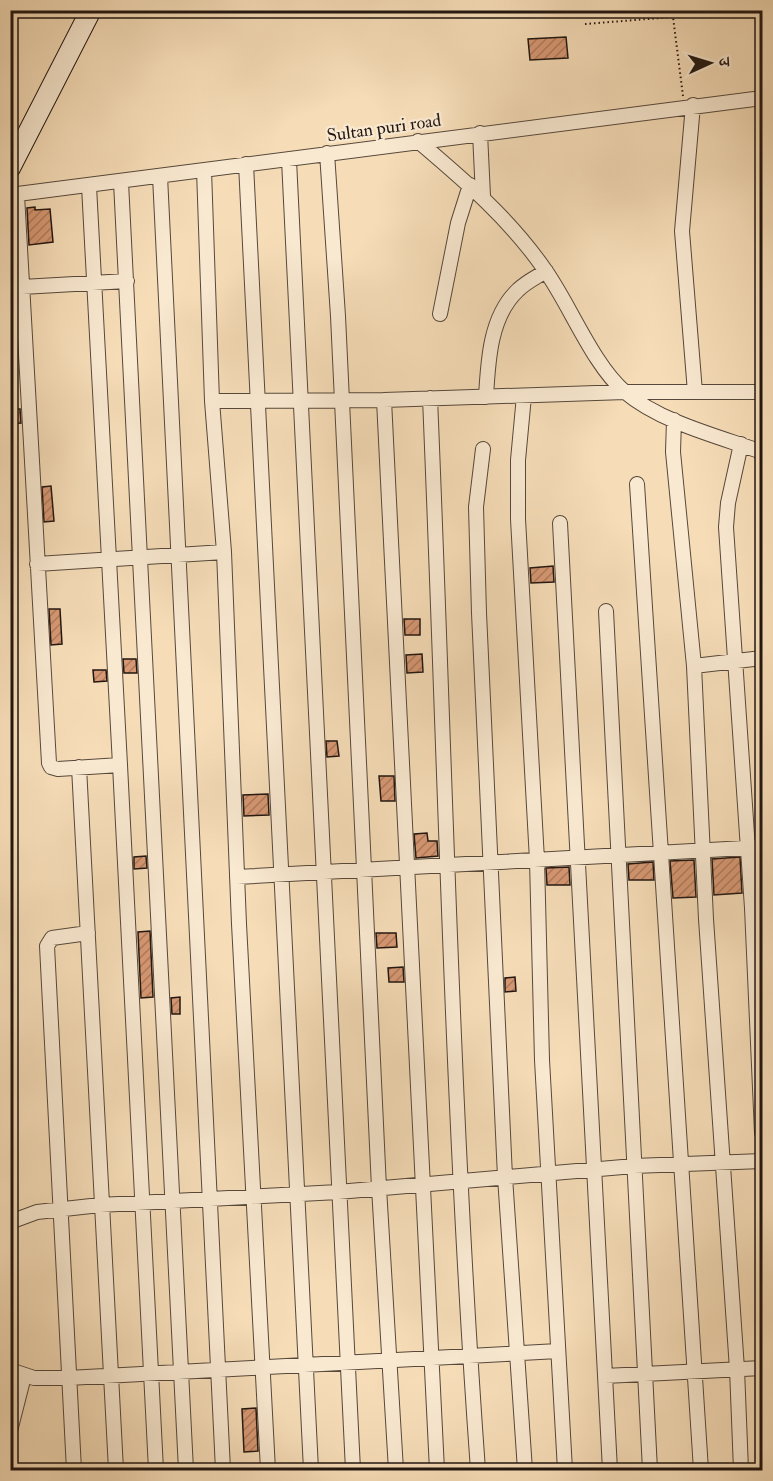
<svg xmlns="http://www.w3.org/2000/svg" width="773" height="1481" viewBox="0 0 773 1481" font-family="'IM FELL Double Pica','Noto Serif Devanagari',serif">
  <defs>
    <pattern id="building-hatch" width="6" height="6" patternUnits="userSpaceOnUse" patternTransform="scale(1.5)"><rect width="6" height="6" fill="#d79873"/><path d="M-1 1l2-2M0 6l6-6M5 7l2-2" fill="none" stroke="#ae7b5d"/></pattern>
  </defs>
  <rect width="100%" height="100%" fill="#f6ddb8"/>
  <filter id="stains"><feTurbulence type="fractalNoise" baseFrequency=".00333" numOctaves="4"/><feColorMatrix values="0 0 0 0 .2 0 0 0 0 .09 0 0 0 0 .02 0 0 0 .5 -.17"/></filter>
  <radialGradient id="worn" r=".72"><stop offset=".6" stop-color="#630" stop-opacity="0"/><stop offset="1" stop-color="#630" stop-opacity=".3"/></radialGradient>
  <path fill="url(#building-hatch)" stroke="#211611" stroke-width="1.5" d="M 566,37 L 568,58 L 530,60 L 528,39 Z
    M 35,207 L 35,210 L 50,209 L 53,242 L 29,245 L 27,208 Z
    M 10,409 L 20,409 L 21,423 L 10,424 Z
    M 51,486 L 54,521 L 44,522 L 42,487 Z
    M 553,566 L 554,582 L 531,583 L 530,568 Z
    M 49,609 L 60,609 L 62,644 L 51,645 Z
    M 404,619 L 420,619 L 420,635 L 405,635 Z
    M 422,654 L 423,672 L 407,673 L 406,655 Z
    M 123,659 L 136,659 L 137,673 L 124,673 Z
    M 93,670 L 106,670 L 107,681 L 94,682 Z
    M 326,741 L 337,741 L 339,756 L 327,757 Z
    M 379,776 L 394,776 L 395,801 L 381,801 Z
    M 268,794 L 269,815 L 244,816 L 243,795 Z
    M 427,833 L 428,841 L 437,841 L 438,856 L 416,858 L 414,834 Z
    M 146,856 L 147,868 L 134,869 L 134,857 Z
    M 740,857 L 742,893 L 714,895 L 712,859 Z
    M 694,860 L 696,897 L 673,898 L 670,861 Z
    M 653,862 L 654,880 L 629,880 L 628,864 Z
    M 569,867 L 570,885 L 547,885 L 546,868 Z
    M 150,931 L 153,997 L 141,998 L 138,932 Z
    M 376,933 L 396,933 L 397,947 L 377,948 Z
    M 403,967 L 404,982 L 389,982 L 388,968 Z
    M 515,977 L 516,991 L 505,992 L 505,978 Z
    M 180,997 L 180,1014 L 172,1014 L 171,998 Z
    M 256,1408 L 258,1451 L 244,1452 L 242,1409 Z"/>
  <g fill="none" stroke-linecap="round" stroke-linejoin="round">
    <defs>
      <path id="street" d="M 693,105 L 682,231 L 695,392
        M 480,133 L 483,196
        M 418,141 C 465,181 510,219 545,270 C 570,305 593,365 625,392 C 660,422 720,437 762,452
        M 327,153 L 338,316 L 379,1188 L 396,1470
        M 289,160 L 353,1470
        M 246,164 L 311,1470
        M 204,170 L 212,401 L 224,552 L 239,924 L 268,1470
        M 160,176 L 223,1470
        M 121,182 L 186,1470
        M 10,195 L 762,98
        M 17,195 L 49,763 L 51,767 L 58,769 L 120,765 L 89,186
        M 22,287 L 127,281
        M 440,314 L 458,223 L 470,185
        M 524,396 L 518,460 L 518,519 L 537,860 L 542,1060 L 565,1470
        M 486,397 C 488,361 490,316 518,290 C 526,282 537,277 546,271
        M 430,398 C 445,755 452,1114 478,1470
        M 384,400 L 437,1470
        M 212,401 L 384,400 L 625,392 L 762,392
        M 674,420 L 673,452 L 694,666 L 706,919 L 737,1369 L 741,1470
        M 741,444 L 728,503 L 726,527 L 752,908 L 762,1133
        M 483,449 L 476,507 L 479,613 L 505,1177 L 525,1470
        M 637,484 L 701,1470
        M 560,523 L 610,1470
        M 37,564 L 224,552
        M 606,611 L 650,1470
        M 694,666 L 762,658
        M 120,765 L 156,1470
        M 79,767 L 116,1470
        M 237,877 L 762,847
        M 10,1222 L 37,1212 L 100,1205 L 338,1192 L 634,1166 L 762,1161
        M 10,1370 L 34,1378 L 68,1378 L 558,1351
        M 605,1376 L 762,1368
        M 10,1431 L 24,1376
        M 74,1470 L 47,946 L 52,938 L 88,933"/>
      <path id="secondary" d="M 10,168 L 91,10"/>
    </defs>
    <use href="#street" stroke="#56483b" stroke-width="16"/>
    <use href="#secondary" stroke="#211611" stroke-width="22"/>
    <path stroke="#211611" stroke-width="2" stroke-dasharray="1.5 3" stroke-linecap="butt" d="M 585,24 L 673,17 L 683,96"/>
    <use href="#street" stroke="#f9e9d1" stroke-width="14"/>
    <use href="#secondary" stroke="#f9e9d1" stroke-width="20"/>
  </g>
  <g text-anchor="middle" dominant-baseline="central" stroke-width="4.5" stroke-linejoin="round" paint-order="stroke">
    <g font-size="18" fill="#211611" stroke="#f9e9d1">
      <text transform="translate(384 128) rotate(-8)">Sultan puri road</text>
    </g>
  </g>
  <rect width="773" height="1481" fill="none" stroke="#f6ddb8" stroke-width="36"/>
  <rect x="12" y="12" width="749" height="1457" fill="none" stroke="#211611" stroke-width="3"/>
  <rect x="18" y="18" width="737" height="1445" fill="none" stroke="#211611" stroke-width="1.5"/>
  <g transform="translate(710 63) rotate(86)" stroke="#f9e9d1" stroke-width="4.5" paint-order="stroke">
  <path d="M0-4.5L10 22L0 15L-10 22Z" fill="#211611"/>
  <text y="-9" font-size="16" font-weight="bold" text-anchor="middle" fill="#211611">उ</text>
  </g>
  <rect width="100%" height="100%" filter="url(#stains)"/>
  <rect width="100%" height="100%" fill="url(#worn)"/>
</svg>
